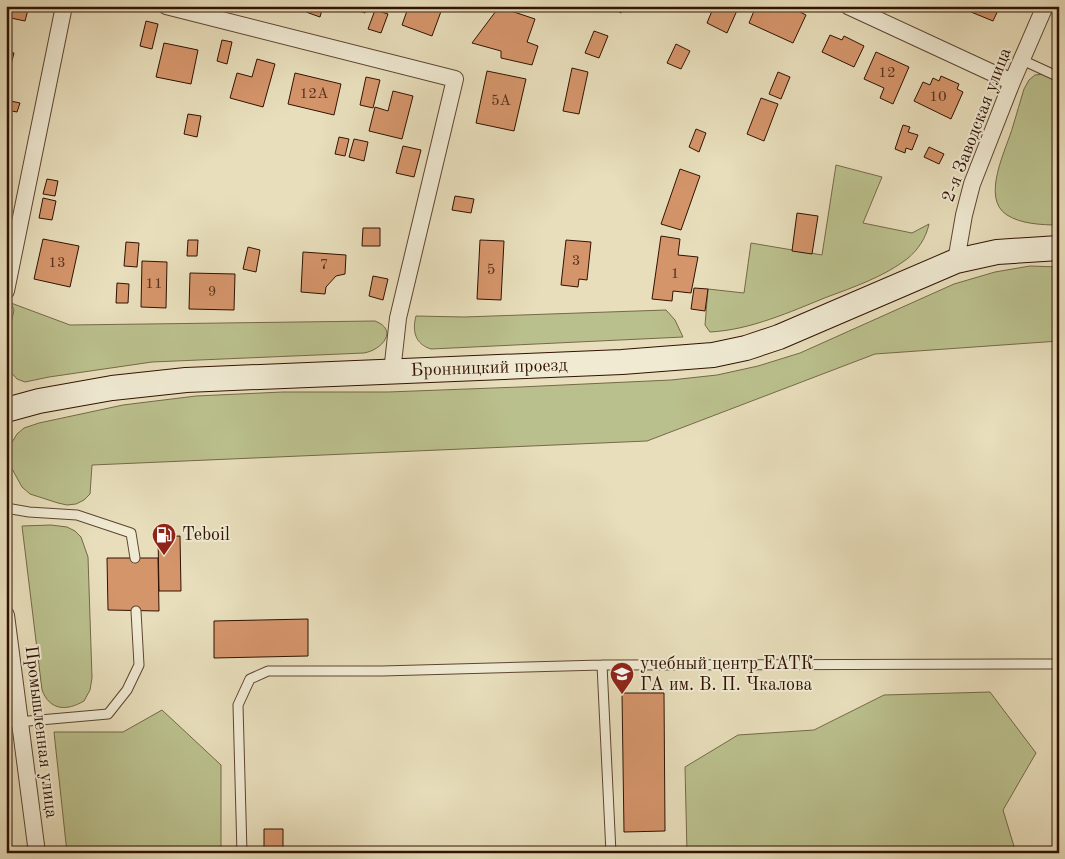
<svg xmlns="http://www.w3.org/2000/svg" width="1065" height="859" viewBox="0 0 1065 859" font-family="'Old Standard TT',serif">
  <rect width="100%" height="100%" fill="#e8debb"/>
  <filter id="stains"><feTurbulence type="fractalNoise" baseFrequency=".004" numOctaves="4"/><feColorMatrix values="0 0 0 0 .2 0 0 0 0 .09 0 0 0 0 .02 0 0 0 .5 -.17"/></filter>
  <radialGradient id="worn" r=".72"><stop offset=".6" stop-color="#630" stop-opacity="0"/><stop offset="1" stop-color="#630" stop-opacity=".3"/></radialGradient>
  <path fill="#bac08d" stroke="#756948" d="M 1044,74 L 1059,81 L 1059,225 C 1042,225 1021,224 1007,215 C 980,198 1007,148 1013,126 C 1017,114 1020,101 1024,89 L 1029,80 L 1035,75 Z
    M 836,165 L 882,177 L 863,223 L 912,233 L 929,224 C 926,238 918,250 907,259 C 883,277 854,287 827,297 C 790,312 750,330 710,332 L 705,325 L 708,289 L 744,293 L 751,243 L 822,255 Z
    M 1030,266 L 1059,267 L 1059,341 L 875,354 L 647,441 L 92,465 L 90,494 L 84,500 L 76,504 L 67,505 L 58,503 L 30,494 L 22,487 L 11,467 L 11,444 L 17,434 L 24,428 L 39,423 L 123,405 L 196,396 L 283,392 L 388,392 L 520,387 L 671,380 L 717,375 L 758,366 L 800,353 L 954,284 L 995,272 Z
    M 11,303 L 70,325 L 375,321 C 399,330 382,350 364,353 L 152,362 L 49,377 L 25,382 L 17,379 L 7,368 L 6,365 L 6,346 L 14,310 Z
    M 666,310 L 675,320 L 683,337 L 431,349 C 415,344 412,331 416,316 L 464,317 Z
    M 51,525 L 67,527 L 75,531 L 81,537 L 88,557 L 92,678 L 90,690 L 84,701 C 67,711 50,711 42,690 L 22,526 Z
    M 990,692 L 1036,753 L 1003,810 L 1016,853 L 687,853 L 685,767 L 738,735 L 814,730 L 884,695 Z
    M 162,710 L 221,765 L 221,853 L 67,853 L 54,732 L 123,732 Z"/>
  <path fill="#d5956b" stroke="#301203" d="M 6,6 L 29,6 L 25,21 L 6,17 Z
    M 290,6 L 304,6 L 303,12 L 290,8 Z
    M 307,6 L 323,6 L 320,17 L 306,12 Z
    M 344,6 L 367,6 L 365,13 Z
    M 404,6 L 443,6 L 432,36 L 402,25 L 408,8 Z
    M 609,6 L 624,6 L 621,13 Z
    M 714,6 L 739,6 L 727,33 L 707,23 Z
    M 756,6 L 788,6 L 806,15 L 793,43 L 749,23 Z
    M 973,6 L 1000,6 L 993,21 L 971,12 Z
    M 499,7 L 535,19 L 527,42 L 538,46 L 532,65 L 501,58 L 501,51 L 472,43 Z
    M 375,10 L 388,14 L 381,33 L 368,29 Z
    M 146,21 L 158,24 L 152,49 L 140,46 Z
    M 594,31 L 608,36 L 599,58 L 585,53 Z
    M 830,35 L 842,40 L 844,36 L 864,46 L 854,67 L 822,52 Z
    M 222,40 L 232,42 L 227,64 L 217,61 Z
    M 164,43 L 198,50 L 191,84 L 156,77 Z
    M 676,44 L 690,51 L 681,69 L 667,63 Z
    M 6,51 L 14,53 L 6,84 Z
    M 876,52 L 909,67 L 893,104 L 880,98 L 884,88 L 864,79 Z
    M 257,59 L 275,64 L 263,107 L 230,98 L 237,73 L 252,77 Z
    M 572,68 L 588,72 L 579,114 L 563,111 Z
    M 487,71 L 526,79 L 514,131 L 476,123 Z
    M 778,72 L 790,77 L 781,99 L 769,94 Z
    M 295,73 L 341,84 L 334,115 L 288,104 Z
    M 941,76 L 959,84 L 957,89 L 963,92 L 951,119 L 914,101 L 923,82 L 930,85 L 933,78 L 939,81 Z
    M 366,77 L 380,80 L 373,108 L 360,105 Z
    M 393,91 L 413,96 L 402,139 L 369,131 L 375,107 L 388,111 Z
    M 761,98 L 778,104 L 764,141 L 747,134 Z
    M 6,100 L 20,103 L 17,112 L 6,110 Z
    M 188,114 L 201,116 L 197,137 L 184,134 Z
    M 903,125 L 910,127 L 908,132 L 918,135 L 912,150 L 906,148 L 905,153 L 895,149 Z
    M 696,129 L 706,133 L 699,152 L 689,147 Z
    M 339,137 L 349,139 L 345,156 L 335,154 Z
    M 354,139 L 368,142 L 364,161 L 349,157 Z
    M 403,146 L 421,150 L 414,177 L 396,173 Z
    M 929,147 L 944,154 L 939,164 L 924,157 Z
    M 680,169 L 700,176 L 681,230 L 661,224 Z
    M 47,179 L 58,181 L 55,196 L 43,194 Z
    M 455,196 L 474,199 L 471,213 L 452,210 Z
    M 43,198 L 56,201 L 52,220 L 39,218 Z
    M 797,213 L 818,216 L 812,254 L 792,251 Z
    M 363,228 L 380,228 L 380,246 L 362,246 Z
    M 661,236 L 680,239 L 678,255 L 698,257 L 691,293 L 673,291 L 672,301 L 652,299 Z
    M 43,239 L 79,246 L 70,287 L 34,279 Z
    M 188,240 L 198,240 L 197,256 L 187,256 Z
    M 480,240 L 504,241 L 501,300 L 477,299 Z
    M 566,240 L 591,242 L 587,280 L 579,279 L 578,287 L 561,285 Z
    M 126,242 L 139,243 L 137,267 L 124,266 Z
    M 248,247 L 260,250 L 256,272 L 243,269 Z
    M 303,252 L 346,255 L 345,274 L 336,276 L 326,287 L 325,294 L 301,292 Z
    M 142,261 L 167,262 L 166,308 L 141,307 Z
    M 190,273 L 235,274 L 234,310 L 189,309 Z
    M 373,276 L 388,279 L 383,300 L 369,296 Z
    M 117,283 L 129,284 L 128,303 L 116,303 Z
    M 694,288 L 708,289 L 705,311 L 691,309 Z
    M 180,536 L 181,591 L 159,591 L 158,537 Z
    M 107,558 L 158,558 L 159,611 L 108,610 Z
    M 308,619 L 308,656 L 214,658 L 214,621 Z
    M 622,693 L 664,693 L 665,831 L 624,832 Z
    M 264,829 L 283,829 L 283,853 L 264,853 Z"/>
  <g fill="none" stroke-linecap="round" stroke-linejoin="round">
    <defs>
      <path id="lane" d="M 1022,60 L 1059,77
        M 6,508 L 29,512 L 77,515 L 131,533 L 135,558
        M 602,665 L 611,853
        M 6,723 L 108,714 L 127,690 L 139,665 L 136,611
        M 242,853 L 238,705 L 250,679 L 268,671 L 382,671 L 602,665 L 1059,664"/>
      <path id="street" d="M 166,6 L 455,79 L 398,318 L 392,372
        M 848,6 L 1012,82
        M 956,261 L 964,215 L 972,184 L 1012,82 L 1045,6
        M 6,291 L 64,6
        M 6,615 L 37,853"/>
      <path id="secondary" d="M 6,410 L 39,401 L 112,388 L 186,380 L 622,362 L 713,355 L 746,348 L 779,337 L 956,261 L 997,252 L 1059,248"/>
    </defs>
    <use href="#lane" stroke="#5e4531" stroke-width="11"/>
    <use href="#street" stroke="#5e4531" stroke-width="18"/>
    <use href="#secondary" stroke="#301203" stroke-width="26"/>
    <use href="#lane" stroke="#f0ead3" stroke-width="9"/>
    <use href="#street" stroke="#f0ead3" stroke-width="16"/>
    <use href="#secondary" stroke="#f0ead3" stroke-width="24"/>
  </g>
  <defs>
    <symbol id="fuel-pin" viewBox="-11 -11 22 30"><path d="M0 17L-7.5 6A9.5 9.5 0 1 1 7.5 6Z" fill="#8f2418" stroke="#f0ead3"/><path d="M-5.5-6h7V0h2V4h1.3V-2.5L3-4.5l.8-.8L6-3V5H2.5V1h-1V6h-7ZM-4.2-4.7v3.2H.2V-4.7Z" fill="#fff"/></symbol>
    <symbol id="university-pin" viewBox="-11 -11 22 30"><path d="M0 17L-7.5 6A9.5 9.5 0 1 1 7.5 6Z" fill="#8f2418" stroke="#f0ead3"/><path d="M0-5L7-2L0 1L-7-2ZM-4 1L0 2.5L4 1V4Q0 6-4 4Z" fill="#fff"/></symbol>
  </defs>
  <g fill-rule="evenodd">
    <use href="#fuel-pin" x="150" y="521" width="28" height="38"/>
    <use href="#university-pin" x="608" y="660" width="28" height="38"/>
  </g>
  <g text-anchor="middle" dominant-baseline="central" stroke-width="4" stroke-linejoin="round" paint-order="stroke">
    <g font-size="15" fill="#59331d">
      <text x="887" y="73">12</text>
      <text x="314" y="94">12А</text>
      <text x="938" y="97">10</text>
      <text x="501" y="101">5А</text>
      <text x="576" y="261">3</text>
      <text x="57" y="263">13</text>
      <text x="324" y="265">7</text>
      <text x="491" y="270">5</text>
      <text x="675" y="274">1</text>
      <text x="154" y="284">11</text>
      <text x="212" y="292">9</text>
    </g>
    <g font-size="18" fill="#301203" stroke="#f0ead3">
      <text transform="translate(977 125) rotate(-69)">2-я Заводская улица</text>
      <text transform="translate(489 368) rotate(-2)">Бронницкий проезд</text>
      <text transform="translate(41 732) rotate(83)">Промышленная улица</text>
    </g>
    <g font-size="18" fill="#301203" stroke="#f0ead3" text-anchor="start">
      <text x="182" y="535">Teboil</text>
      <text x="640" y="664">учебный центр ЕАТК<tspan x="640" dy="21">ГА им. В. П. Чкалова</tspan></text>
    </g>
  </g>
  <rect width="1065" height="859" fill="none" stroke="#e8debb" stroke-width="25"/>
  <rect x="8" y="8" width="1050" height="844" fill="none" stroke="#301203" stroke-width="2.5"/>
  <rect x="12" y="12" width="1040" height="834" fill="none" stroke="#301203"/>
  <rect width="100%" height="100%" filter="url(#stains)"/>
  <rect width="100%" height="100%" fill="url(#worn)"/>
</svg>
